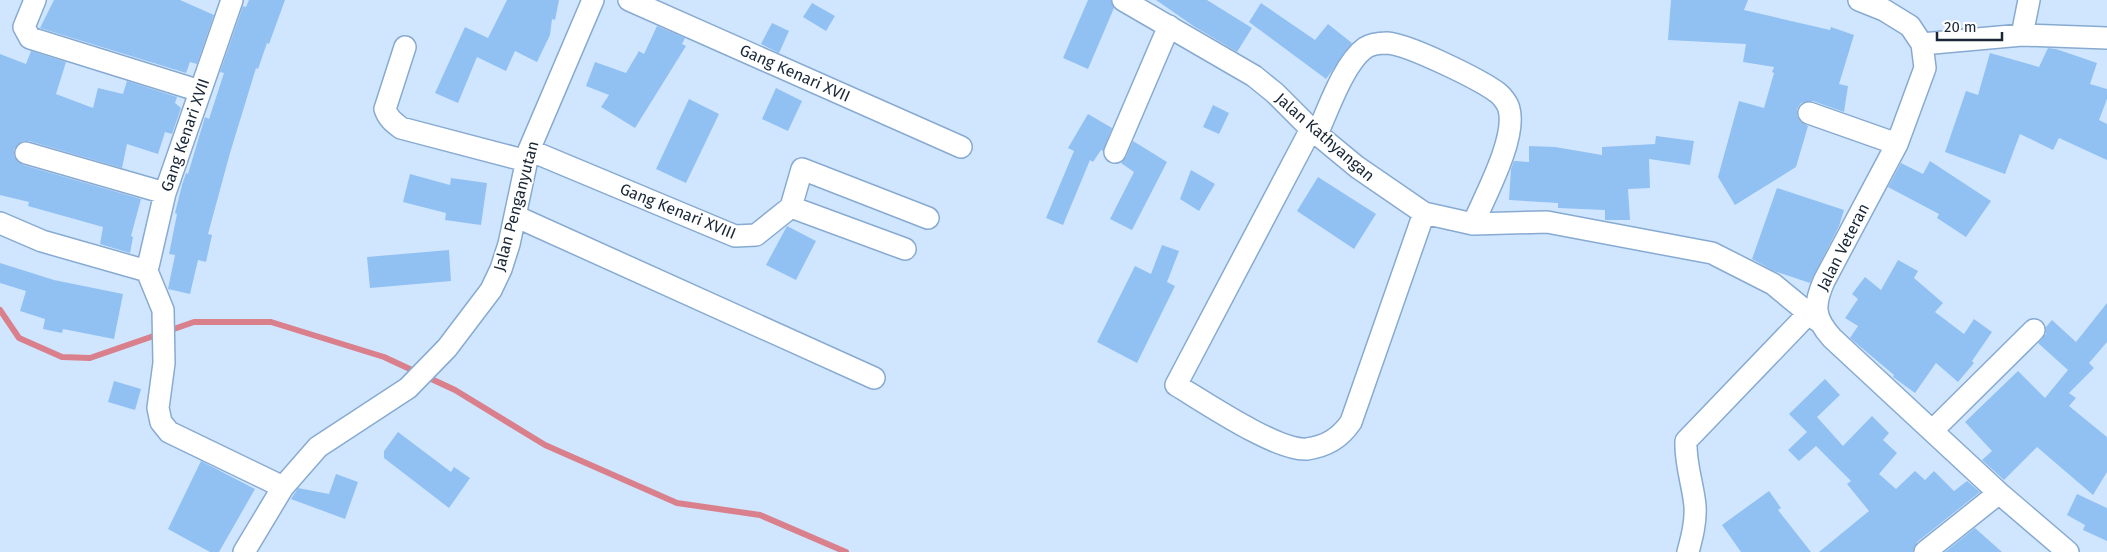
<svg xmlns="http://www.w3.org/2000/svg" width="2107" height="552" viewBox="0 0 2107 552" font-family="'Fira Sans',sans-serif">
  <rect width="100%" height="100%" fill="#d0e6ff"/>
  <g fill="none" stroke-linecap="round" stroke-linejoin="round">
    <path stroke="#da808d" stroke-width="6" d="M 0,310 L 19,338 L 62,357 L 90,358 L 194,322 L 271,322 L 384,357 L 455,390 L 545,445 L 677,503 L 760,515 L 846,552"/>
  </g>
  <path fill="#91c0f3" d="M 54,0 L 180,0 L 214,15 L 197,64 L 190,62 L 186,73 L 40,28 Z
    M 249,0 L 285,0 L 269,44 L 267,43 L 258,69 L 256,68 L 230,153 L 208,234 L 212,235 L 206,262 L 198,260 L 190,294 L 168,289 L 175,255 L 169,254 L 177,214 L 175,213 L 182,185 L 186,173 L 188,174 L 205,117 L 209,119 L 224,73 L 220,72 L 243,6 L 246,7 Z
    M 507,0 L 559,0 L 555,20 L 552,19 L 550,35 L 537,62 L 515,51 L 506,71 L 477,57 L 458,103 L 435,93 L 465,27 L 488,38 Z
    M 1088,0 L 1111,0 L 1114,8 L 1088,69 L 1063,58 Z
    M 1156,0 L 1207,0 L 1252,28 L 1237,52 L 1195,27 Z
    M 1671,0 L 1748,0 L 1744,10 L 1830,30 L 1831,27 L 1854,35 L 1839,84 L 1848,86 L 1844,112 L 1813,101 L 1801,103 L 1797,109 L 1797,116 L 1800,121 L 1808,126 L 1796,167 L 1735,205 L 1718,177 L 1739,101 L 1764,108 L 1774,73 L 1772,72 L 1774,67 L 1743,62 L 1746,44 L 1668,40 Z
    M 812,3 L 835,16 L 826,31 L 803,17 Z
    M 1261,3 L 1315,40 L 1328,24 L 1352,43 L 1326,79 L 1249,22 Z
    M 772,23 L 789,31 L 779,53 L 761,44 Z
    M 657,26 L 685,38 L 682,44 L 686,46 L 635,128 L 601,107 L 609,95 L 586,86 L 595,62 L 626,73 L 639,51 L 644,54 Z
    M 2048,48 L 2056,49 L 2097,63 L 2090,84 L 2107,89 L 2107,99 L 2099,120 L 2107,124 L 2107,160 L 2059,138 L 2053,150 L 2020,134 L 2005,174 L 1945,152 L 1966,91 L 1978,95 L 1990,53 L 2039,67 Z
    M 31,51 L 66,62 L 56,94 L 93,108 L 98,88 L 123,94 L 127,81 L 177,97 L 175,103 L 181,108 L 172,134 L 165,132 L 158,154 L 127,144 L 122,168 L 29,141 L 23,141 L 14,149 L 14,156 L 23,165 L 141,199 L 131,236 L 133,237 L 130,253 L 100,244 L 103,227 L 28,206 L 29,202 L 0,195 L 0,54 L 26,64 Z
    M 776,88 L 802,101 L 788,131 L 762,119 Z
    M 689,99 L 719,114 L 686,183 L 656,169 Z
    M 1213,105 L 1229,113 L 1219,134 L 1203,127 Z
    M 1088,114 L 1112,128 L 1103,151 L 1101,150 L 1093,162 L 1090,160 L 1063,225 L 1046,218 L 1074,151 L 1068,148 Z
    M 1656,136 L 1694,141 L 1690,165 L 1649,159 L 1650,188 L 1628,189 L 1630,220 L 1605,220 L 1605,210 L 1558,208 L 1558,203 L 1509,200 L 1511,169 L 1514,161 L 1529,162 L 1529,146 L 1555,147 L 1602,155 L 1602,147 L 1655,144 Z
    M 1133,141 L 1167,162 L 1132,230 L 1110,219 L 1134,172 L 1121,163 L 1126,157 Z
    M 1930,161 L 1991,201 L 1966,237 L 1937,218 L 1939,214 L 1888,187 L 1901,163 L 1923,174 Z
    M 1191,170 L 1215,184 L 1199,211 L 1180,199 Z
    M 410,174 L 450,185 L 451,178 L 487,183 L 481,225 L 445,220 L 446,213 L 403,202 Z
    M 1318,177 L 1376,214 L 1354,249 L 1297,211 Z
    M 1777,188 L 1844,210 L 1839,226 L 1810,283 L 1774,271 L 1752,259 Z
    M 787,226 L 816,241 L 796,280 L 766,265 Z
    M 1162,245 L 1179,251 L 1167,282 L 1175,286 L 1137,363 L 1097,342 L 1135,266 L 1151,274 Z
    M 449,250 L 451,281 L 370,288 L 367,257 Z
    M 1898,260 L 1918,271 L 1914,278 L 1943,303 L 1935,312 L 1964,334 L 1974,319 L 1992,332 L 1972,361 L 1974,363 L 1958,382 L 1936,363 L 1915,393 L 1893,377 L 1894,375 L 1850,338 L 1858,326 L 1845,318 L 1858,299 L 1852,294 L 1865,277 L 1881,290 Z
    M 0,263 L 54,280 L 123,294 L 114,339 L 63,329 L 62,333 L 43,329 L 45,319 L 20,311 L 26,291 L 0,283 Z
    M 2107,303 L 2107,342 L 2089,363 L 2094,368 L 2069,393 L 2076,398 L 2069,406 L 2107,437 L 2107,472 L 2093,495 L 2037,447 L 2004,480 L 1982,460 L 1992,451 L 1965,422 L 2018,371 L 2045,398 L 2068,370 L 2038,343 L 2046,334 L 2046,327 L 2052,320 L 2076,342 Z
    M 1825,379 L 1840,395 L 1817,417 L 1843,446 L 1872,416 L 1889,433 L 1883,440 L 1897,453 L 1879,474 L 1896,489 L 1915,471 L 1925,480 L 1934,471 L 1954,491 L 1967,481 L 1980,492 L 1917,542 L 1913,552 L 1819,552 L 1869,511 L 1847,484 L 1851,481 L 1816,446 L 1799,461 L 1788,450 L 1807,432 L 1789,414 Z
    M 114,381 L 141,389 L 135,410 L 108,402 Z
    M 398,432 L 451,472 L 454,467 L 470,478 L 449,508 L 384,458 L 384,451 Z
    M 201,461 L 255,489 L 219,552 L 210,552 L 168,529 Z
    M 336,474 L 358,482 L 345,519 L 291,499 L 298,488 L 329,494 Z
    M 1769,491 L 1781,508 L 1778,510 L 1811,552 L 1741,552 L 1722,525 Z
    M 2077,494 L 2107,508 L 2107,541 L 2083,530 L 2085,525 L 2067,515 Z
    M 1975,528 L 2002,552 L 1945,552 Z"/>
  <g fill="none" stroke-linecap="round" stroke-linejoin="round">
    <defs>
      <path id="minor" d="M 35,0 L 24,27 L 30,38 L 200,91
        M 629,0 L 961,147
        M 1123,0 L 1254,76 L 1275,93 L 1311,129 L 1357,167 L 1424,213 L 1473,224 L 1547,222 L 1712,253 L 1773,284 L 1818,321
        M 1859,0 L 1884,10 L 1910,26 L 1922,44 L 1925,68 L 1897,144 L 1824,281 C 1813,306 1814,318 1832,338 L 1999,493 L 2068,552
        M 2022,35 L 2029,0
        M 1922,44 L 2022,35 L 2107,38
        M 405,47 L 385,109 C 388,118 393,122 401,128 L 527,161
        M 1809,113 L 1897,144
        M 1311,129 L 1176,385 C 1203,401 1278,452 1307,449 C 1327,446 1340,438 1351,422 L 1424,213
        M 1317,134 C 1328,110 1344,63 1365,48 C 1371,44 1381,43 1387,43 C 1408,44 1481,80 1498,93 C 1502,96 1508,104 1509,109 C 1517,138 1485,196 1473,224
        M 529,150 L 735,236 L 756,235 L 791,207 L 905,249
        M 1115,152 L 1169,26
        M 26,153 L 165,193
        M 791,207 L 802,169 L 928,218
        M 515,216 L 874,378
        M 0,223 L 42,241 L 147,271
        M 147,271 L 163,310 L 164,363 L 158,408 L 161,422 L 169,432 L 283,487
        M 147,271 L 165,193 L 232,0
        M 1933,430 L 2034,330
        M 244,552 L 283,487 L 318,447 L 408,388 L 447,348 L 491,290 L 501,269 L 509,244 L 529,150 L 593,0
        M 1688,552 C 1692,537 1696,522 1695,506 C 1693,484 1685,464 1686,441 L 1808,314
        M 1925,552 L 1999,493"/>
    </defs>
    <use href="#minor" stroke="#87aad1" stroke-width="24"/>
    <use href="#minor" stroke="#fff" stroke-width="21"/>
  </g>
  <g text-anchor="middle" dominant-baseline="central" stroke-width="4" stroke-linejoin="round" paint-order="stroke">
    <g font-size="16" fill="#182635" stroke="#fff">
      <text transform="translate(795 73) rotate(24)">Gang Kenari XVII</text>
      <text transform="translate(185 135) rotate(-71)">Gang Kenari XVII</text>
      <text transform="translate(1325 137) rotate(41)">Jalan Kathyangan</text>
      <text transform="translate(516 206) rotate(-75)">Jalan Penganyutan</text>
      <text transform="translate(678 211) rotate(22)">Gang Kenari XVIII</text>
      <text transform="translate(1843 247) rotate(-63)">Jalan Veteran</text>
    </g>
  </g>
  <path d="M1937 32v8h65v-8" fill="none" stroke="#182635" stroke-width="2.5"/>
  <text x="1944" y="32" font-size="15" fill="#182635" stroke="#ffffff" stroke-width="4" paint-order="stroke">20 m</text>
</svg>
